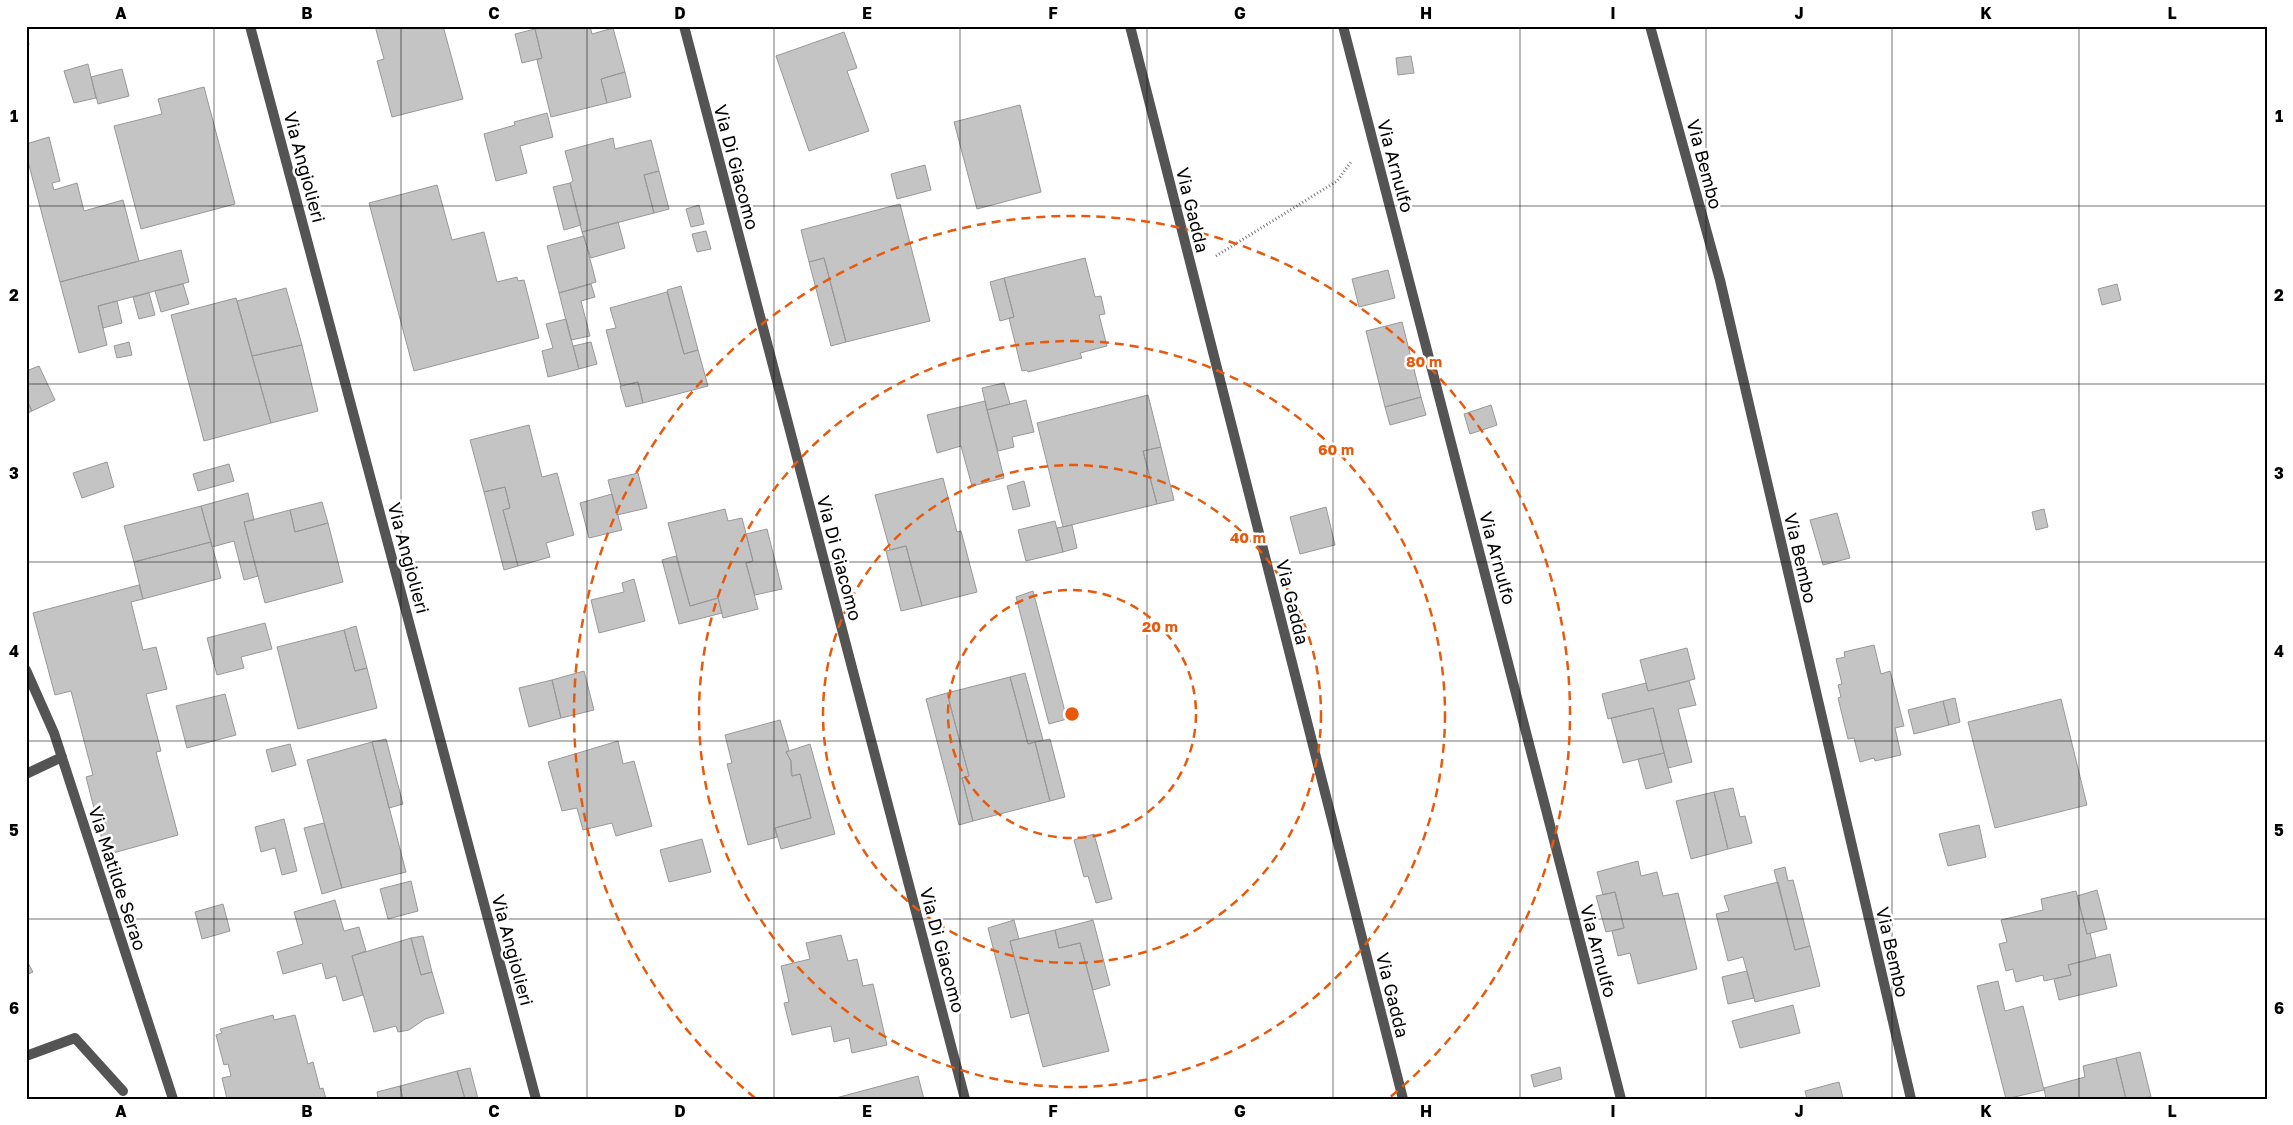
<svg xmlns="http://www.w3.org/2000/svg" width="2293" height="1125" viewBox="0 0 2293 1125" font-family="'Golos Text',sans-serif">
  <rect width="100%" height="100%" fill="#fff"/>
  <path fill="#c4c4c4" stroke="#989898" d="M 375,26 L 443,26 L 463,99 L 392,117 L 377,61 L 384,59 Z
    M 547,26 L 590,26 L 592,34 L 613,28 L 625,72 L 601,79 L 607,103 L 551,117 L 537,60 L 542,58 L 535,29 Z
    M 26,29 L 29,45 L 26,46 Z
    M 535,29 L 542,58 L 522,63 L 515,34 Z
    M 844,32 L 857,68 L 847,71 L 869,131 L 809,151 L 776,56 Z
    M 1411,56 L 1414,73 L 1398,75 L 1396,58 Z
    M 88,64 L 96,98 L 74,103 L 64,71 Z
    M 122,69 L 129,96 L 98,104 L 91,77 Z
    M 625,72 L 631,97 L 607,103 L 601,79 Z
    M 204,87 L 235,204 L 141,229 L 114,126 L 162,114 L 158,99 Z
    M 1020,105 L 1041,192 L 977,209 L 954,122 Z
    M 547,113 L 553,137 L 520,146 L 527,173 L 496,181 L 484,134 L 515,125 L 514,122 Z
    M 49,137 L 60,181 L 52,183 L 54,190 L 77,183 L 84,211 L 123,200 L 139,261 L 60,282 L 26,154 L 26,144 Z
    M 613,138 L 615,149 L 651,140 L 659,171 L 644,175 L 654,213 L 582,232 L 570,183 L 573,181 L 565,151 Z
    M 925,165 L 931,190 L 897,199 L 891,174 Z
    M 659,171 L 669,209 L 654,213 L 644,175 Z
    M 570,183 L 581,225 L 564,230 L 553,187 Z
    M 437,185 L 452,240 L 484,232 L 497,282 L 517,277 L 518,281 L 524,280 L 539,338 L 414,371 L 369,203 Z
    M 900,204 L 930,321 L 846,342 L 824,258 L 809,262 L 801,230 Z
    M 699,205 L 704,224 L 691,227 L 686,209 Z
    M 618,222 L 625,248 L 591,258 L 582,232 Z
    M 706,231 L 711,249 L 697,252 L 692,234 Z
    M 584,236 L 596,282 L 559,293 L 547,246 Z
    M 181,250 L 189,282 L 98,306 L 107,345 L 79,353 L 60,282 Z
    M 824,258 L 846,342 L 831,346 L 809,262 Z
    M 1085,258 L 1095,297 L 1101,296 L 1105,314 L 1099,315 L 1107,346 L 1080,353 L 1082,358 L 1028,372 L 1027,370 L 1022,371 L 1009,318 L 1014,317 L 1004,278 Z
    M 1388,270 L 1395,298 L 1359,307 L 1352,279 Z
    M 1004,278 L 1014,317 L 1000,321 L 990,282 Z
    M 183,284 L 189,304 L 161,312 L 155,291 Z
    M 591,284 L 595,297 L 581,301 L 590,336 L 571,340 L 559,293 Z
    M 2117,284 L 2121,300 L 2102,305 L 2098,289 Z
    M 681,286 L 698,350 L 684,354 L 667,290 Z
    M 286,288 L 302,345 L 252,356 L 237,301 Z
    M 667,292 L 684,354 L 698,350 L 708,386 L 643,403 L 638,382 L 621,386 L 606,330 L 616,328 L 610,308 Z
    M 149,293 L 155,315 L 139,319 L 133,297 Z
    M 236,298 L 271,423 L 204,441 L 171,315 Z
    M 117,301 L 122,323 L 103,328 L 98,306 Z
    M 566,319 L 579,369 L 548,377 L 542,351 L 553,348 L 546,324 Z
    M 1402,322 L 1421,397 L 1385,407 L 1366,331 Z
    M 129,342 L 132,355 L 117,358 L 114,346 Z
    M 591,342 L 597,364 L 579,369 L 573,346 Z
    M 302,345 L 318,411 L 271,423 L 252,356 Z
    M 39,366 L 55,400 L 32,411 L 26,399 L 26,371 Z
    M 638,382 L 643,403 L 626,407 L 620,386 Z
    M 1004,383 L 1010,404 L 987,410 L 982,388 Z
    M 1148,395 L 1161,447 L 1143,451 L 1157,504 L 1063,527 L 1037,423 Z
    M 1421,397 L 1426,415 L 1390,425 L 1385,407 Z
    M 26,399 L 32,411 L 26,414 Z
    M 1026,400 L 1034,432 L 1012,437 L 1014,447 L 998,451 L 987,410 Z
    M 985,401 L 1004,478 L 972,486 L 961,446 L 937,453 L 927,415 Z
    M 1491,405 L 1497,425 L 1470,434 L 1464,414 Z
    M 529,425 L 542,477 L 557,473 L 574,535 L 546,543 L 550,557 L 518,566 L 503,510 L 510,508 L 505,487 L 484,492 L 470,440 Z
    M 1161,447 L 1174,500 L 1157,504 L 1143,451 Z
    M 107,462 L 114,487 L 82,498 L 73,473 Z
    M 229,464 L 234,481 L 198,491 L 193,474 Z
    M 638,473 L 647,508 L 617,515 L 608,480 Z
    M 943,478 L 957,532 L 961,531 L 977,592 L 922,606 L 906,546 L 890,550 L 875,495 Z
    M 1024,481 L 1030,506 L 1013,510 L 1007,486 Z
    M 505,487 L 510,508 L 503,510 L 518,566 L 504,570 L 484,492 Z
    M 248,493 L 254,520 L 244,522 L 258,576 L 244,580 L 234,541 L 212,547 L 201,506 Z
    M 612,494 L 622,530 L 589,538 L 580,503 Z
    M 322,502 L 328,523 L 295,532 L 290,510 Z
    M 201,506 L 211,542 L 134,562 L 124,526 Z
    M 1326,507 L 1335,545 L 1300,554 L 1290,517 Z
    M 725,509 L 728,521 L 742,518 L 753,561 L 746,563 L 758,609 L 723,618 L 718,598 L 690,606 L 668,523 Z
    M 2044,509 L 2048,527 L 2036,530 L 2032,512 Z
    M 290,510 L 295,532 L 328,523 L 343,582 L 265,603 L 244,522 Z
    M 1837,513 L 1850,558 L 1823,565 L 1810,520 Z
    M 1055,521 L 1063,552 L 1026,561 L 1018,530 Z
    M 1072,525 L 1077,548 L 1063,552 L 1057,528 Z
    M 767,529 L 782,589 L 755,595 L 746,563 L 753,561 L 746,534 Z
    M 211,542 L 221,578 L 143,599 L 134,562 Z
    M 906,546 L 922,606 L 901,611 L 886,551 Z
    M 676,556 L 690,606 L 718,598 L 722,613 L 679,624 L 662,560 Z
    M 634,579 L 645,621 L 599,633 L 591,600 L 624,592 L 622,583 Z
    M 139,585 L 143,599 L 131,602 L 143,650 L 156,647 L 167,689 L 146,694 L 161,751 L 156,752 L 178,835 L 106,855 L 86,777 L 93,775 L 71,691 L 55,695 L 33,613 Z
    M 1033,591 L 1067,719 L 1049,724 L 1016,597 Z
    M 265,623 L 272,649 L 241,657 L 244,668 L 217,675 L 207,638 Z
    M 356,626 L 367,668 L 355,671 L 344,630 Z
    M 344,630 L 355,671 L 367,668 L 377,708 L 298,729 L 277,647 Z
    M 1874,645 L 1881,674 L 1890,671 L 1904,726 L 1895,728 L 1901,755 L 1875,761 L 1874,758 L 1860,762 L 1854,738 L 1848,739 L 1838,698 L 1841,697 L 1838,685 L 1842,684 L 1836,659 L 1845,657 L 1844,652 Z
    M 1687,648 L 1695,679 L 1648,691 L 1640,660 Z
    M 584,671 L 594,710 L 561,718 L 552,680 Z
    M 1025,673 L 1043,740 L 1028,744 L 1010,677 Z
    M 1010,677 L 1028,744 L 1035,742 L 1050,801 L 973,821 L 962,778 L 969,776 L 947,693 Z
    M 552,680 L 561,718 L 529,727 L 519,688 Z
    M 1689,681 L 1696,705 L 1678,709 L 1692,762 L 1668,768 L 1653,708 L 1608,719 L 1602,694 L 1646,683 L 1648,691 Z
    M 947,693 L 969,776 L 962,778 L 973,821 L 959,825 L 926,699 Z
    M 225,694 L 236,735 L 187,748 L 176,706 Z
    M 1955,698 L 1960,722 L 1949,725 L 1943,701 Z
    M 2061,699 L 2087,805 L 1995,828 L 1968,722 Z
    M 1943,701 L 1949,725 L 1914,734 L 1908,710 Z
    M 1653,708 L 1664,753 L 1623,763 L 1611,718 Z
    M 780,720 L 789,750 L 786,752 L 791,761 L 791,773 L 792,776 L 800,774 L 811,818 L 775,828 L 777,837 L 748,845 L 727,764 L 732,763 L 725,735 Z
    M 386,739 L 403,804 L 389,808 L 372,742 Z
    M 1050,739 L 1065,797 L 1050,801 L 1035,742 Z
    M 618,741 L 623,764 L 634,761 L 652,826 L 616,836 L 612,823 L 583,830 L 577,808 L 562,811 L 548,762 Z
    M 372,742 L 406,872 L 342,888 L 307,760 Z
    M 290,744 L 296,765 L 272,772 L 266,750 Z
    M 810,744 L 835,834 L 781,849 L 775,828 L 811,818 L 800,774 L 792,776 L 791,761 L 786,752 Z
    M 1664,753 L 1672,782 L 1646,789 L 1638,759 Z
    M 1733,788 L 1740,817 L 1745,816 L 1752,843 L 1728,849 L 1714,792 Z
    M 1714,792 L 1728,849 L 1691,859 L 1676,801 Z
    M 284,819 L 297,871 L 282,875 L 275,848 L 261,852 L 255,827 Z
    M 324,823 L 342,888 L 322,894 L 304,828 Z
    M 1979,825 L 1986,857 L 1948,866 L 1939,834 Z
    M 1094,834 L 1112,899 L 1096,903 L 1088,876 L 1084,877 L 1074,840 Z
    M 702,839 L 711,872 L 669,882 L 660,850 Z
    M 1638,861 L 1641,876 L 1657,872 L 1663,896 L 1678,893 L 1697,969 L 1638,984 L 1630,953 L 1618,956 L 1612,931 L 1624,928 L 1615,892 L 1603,895 L 1597,872 Z
    M 1785,867 L 1788,881 L 1793,880 L 1810,946 L 1795,950 L 1774,870 Z
    M 411,881 L 418,911 L 388,919 L 380,889 Z
    M 1778,882 L 1795,950 L 1810,946 L 1820,986 L 1755,1002 L 1743,957 L 1728,961 L 1716,914 L 1729,911 L 1724,896 Z
    M 2097,890 L 2107,929 L 2087,934 L 2077,896 Z
    M 2076,891 L 2087,934 L 2090,933 L 2096,958 L 2068,965 L 2071,975 L 2044,981 L 2043,975 L 2016,982 L 2013,969 L 2006,971 L 1999,944 L 2007,942 L 2001,920 L 2043,910 L 2041,899 Z
    M 1615,892 L 1624,928 L 1606,932 L 1596,896 Z
    M 335,900 L 344,931 L 359,927 L 366,951 L 352,956 L 363,995 L 343,1001 L 336,976 L 326,979 L 322,963 L 283,974 L 277,952 L 303,944 L 294,912 Z
    M 223,904 L 230,931 L 202,939 L 195,912 Z
    M 1014,920 L 1019,939 L 1010,941 L 1029,1013 L 1011,1018 L 988,928 Z
    M 1093,920 L 1110,985 L 1093,990 L 1080,943 L 1059,948 L 1055,930 Z
    M 1055,930 L 1059,948 L 1080,943 L 1109,1051 L 1043,1067 L 1010,941 Z
    M 841,935 L 848,961 L 857,959 L 863,986 L 873,984 L 887,1045 L 852,1053 L 849,1038 L 834,1042 L 831,1026 L 792,1035 L 784,1003 L 789,1002 L 781,966 L 810,959 L 806,943 Z
    M 423,936 L 432,972 L 421,975 L 411,938 Z
    M 411,938 L 421,975 L 432,972 L 444,1013 L 425,1019 L 409,1030 L 398,1032 L 396,1026 L 374,1032 L 352,956 Z
    M 2110,954 L 2117,986 L 2059,1000 L 2054,979 L 2071,975 L 2068,965 Z
    M 26,959 L 33,972 L 26,975 Z
    M 1747,971 L 1754,998 L 1728,1004 L 1722,977 Z
    M 1998,981 L 2005,1011 L 2023,1006 L 2044,1090 L 2006,1099 L 1977,986 Z
    M 1793,1005 L 1800,1033 L 1740,1048 L 1732,1021 Z
    M 273,1015 L 274,1020 L 295,1015 L 308,1064 L 313,1062 L 320,1089 L 323,1088 L 326,1099 L 227,1099 L 222,1078 L 231,1076 L 228,1064 L 224,1065 L 216,1035 L 222,1033 L 220,1029 Z
    M 2140,1052 L 2151,1097 L 2126,1099 L 2116,1058 Z
    M 2116,1058 L 2126,1099 L 2046,1099 L 2044,1088 L 2085,1077 L 2083,1066 Z
    M 1560,1067 L 1562,1079 L 1534,1087 L 1531,1075 Z
    M 470,1068 L 478,1099 L 465,1099 L 457,1071 Z
    M 457,1071 L 465,1099 L 403,1099 L 400,1086 Z
    M 918,1076 L 924,1099 L 832,1099 Z
    M 1839,1082 L 1843,1098 L 1807,1099 L 1805,1091 Z
    M 400,1086 L 403,1099 L 378,1099 L 377,1092 Z"/>
  <g fill="none" stroke-linecap="round" stroke-linejoin="round">
    <path stroke="#767676" stroke-width="3" stroke-dasharray="1 2.5" stroke-linecap="butt" d="M 1216,256 L 1337,181 L 1351,162"/>
    <path stroke="#545454" stroke-width="10" d="M 250,26 L 536,1099
      M 684,26 L 965,1099
      M 1130,26 L 1403,1099
      M 1343,26 L 1621,1099
      M 1650,26 L 1720,280 L 1911,1099
      M 26,670 L 54,733 L 173,1099
      M 26,774 L 62,757
      M 26,1056 L 75,1038 L 123,1091"/>
  </g>
  <path fill="none" stroke="#000" stroke-width="1" stroke-opacity="0.55" d="M 214,26 L 214,1099M 401,26 L 401,1099M 587,26 L 587,1099M 774,26 L 774,1099M 960,26 L 960,1099M 1147,26 L 1147,1099M 1333,26 L 1333,1099M 1520,26 L 1520,1099M 1706,26 L 1706,1099M 1892,26 L 1892,1099M 2079,26 L 2079,1099M 26,206 L 2267,206M 26,384 L 2267,384M 26,562 L 2267,562M 26,741 L 2267,741M 26,919 L 2267,919"/>
  <g fill="none" stroke="#e8590c" stroke-width="2.5" stroke-dasharray="9 6">
    <circle cx="1072" cy="714" r="124"/>
    <circle cx="1072" cy="714" r="249"/>
    <circle cx="1072" cy="714" r="373"/>
    <path d="M755 1098A498 498 0 1 1 1389 1098"/>
  </g>
  <g text-anchor="middle" dominant-baseline="central" stroke-width="5" stroke-linejoin="round" paint-order="stroke">
    <g font-size="18" fill="#000" stroke="#fff">
      <text transform="translate(1705 164) rotate(75)">Via Bembo</text>
      <text transform="translate(1396 166) rotate(75)">Via Arnulfo</text>
      <text transform="translate(305 167) rotate(75)">Via Angiolieri</text>
      <text transform="translate(737 167) rotate(75)">Via Di Giacomo</text>
      <text transform="translate(1193 210) rotate(76)">Via Gadda</text>
      <text transform="translate(409 558) rotate(75)">Via Angiolieri</text>
      <text transform="translate(840 558) rotate(75)">Via Di Giacomo</text>
      <text transform="translate(1498 558) rotate(75)">Via Arnulfo</text>
      <text transform="translate(1801 558) rotate(77)">Via Bembo</text>
      <text transform="translate(1293 602) rotate(76)">Via Gadda</text>
      <text transform="translate(118 878) rotate(72)">Via Matilde Serao</text>
      <text transform="translate(513 950) rotate(75)">Via Angiolieri</text>
      <text transform="translate(943 950) rotate(75)">Via Di Giacomo</text>
      <text transform="translate(1599 951) rotate(75)">Via Arnulfo</text>
      <text transform="translate(1893 952) rotate(77)">Via Bembo</text>
      <text transform="translate(1393 995) rotate(76)">Via Gadda</text>
    </g>
  </g>
  <circle cx="1072" cy="714" r="8" fill="#e8590c" stroke="#fff" stroke-width="2.5"/>
  <g font-size="15" text-anchor="middle" font-weight="bold" fill="#e8590c" stroke="#fff" stroke-width="5" stroke-linejoin="round" paint-order="stroke">
    <text x="1424" y="367">80 m</text>
    <text x="1336" y="455">60 m</text>
    <text x="1248" y="543">40 m</text>
    <text x="1160" y="632">20 m</text>
  </g>
  <rect width="2293" height="1125" fill="none" stroke="#ffffff" stroke-width="55"/>
  <rect x="28" y="28" width="2238" height="1070" fill="none" stroke="#000" stroke-width="2"/>
  <g font-size="16" text-anchor="middle" font-weight="bold" fill="#000">
    <text x="121" y="19">A</text>
    <text x="307" y="19">B</text>
    <text x="494" y="19">C</text>
    <text x="680" y="19">D</text>
    <text x="867" y="19">E</text>
    <text x="1053" y="19">F</text>
    <text x="1240" y="19">G</text>
    <text x="1426" y="19">H</text>
    <text x="1613" y="19">I</text>
    <text x="1799" y="19">J</text>
    <text x="1986" y="19">K</text>
    <text x="2172" y="19">L</text>
    <text x="14" y="122">1</text>
    <text x="2279" y="122">1</text>
    <text x="14" y="301">2</text>
    <text x="2279" y="301">2</text>
    <text x="14" y="479">3</text>
    <text x="2279" y="479">3</text>
    <text x="14" y="657">4</text>
    <text x="2279" y="657">4</text>
    <text x="14" y="836">5</text>
    <text x="2279" y="836">5</text>
    <text x="14" y="1014">6</text>
    <text x="2279" y="1014">6</text>
    <text x="121" y="1117">A</text>
    <text x="307" y="1117">B</text>
    <text x="494" y="1117">C</text>
    <text x="680" y="1117">D</text>
    <text x="867" y="1117">E</text>
    <text x="1053" y="1117">F</text>
    <text x="1240" y="1117">G</text>
    <text x="1426" y="1117">H</text>
    <text x="1613" y="1117">I</text>
    <text x="1799" y="1117">J</text>
    <text x="1986" y="1117">K</text>
    <text x="2172" y="1117">L</text>
  </g>
</svg>
